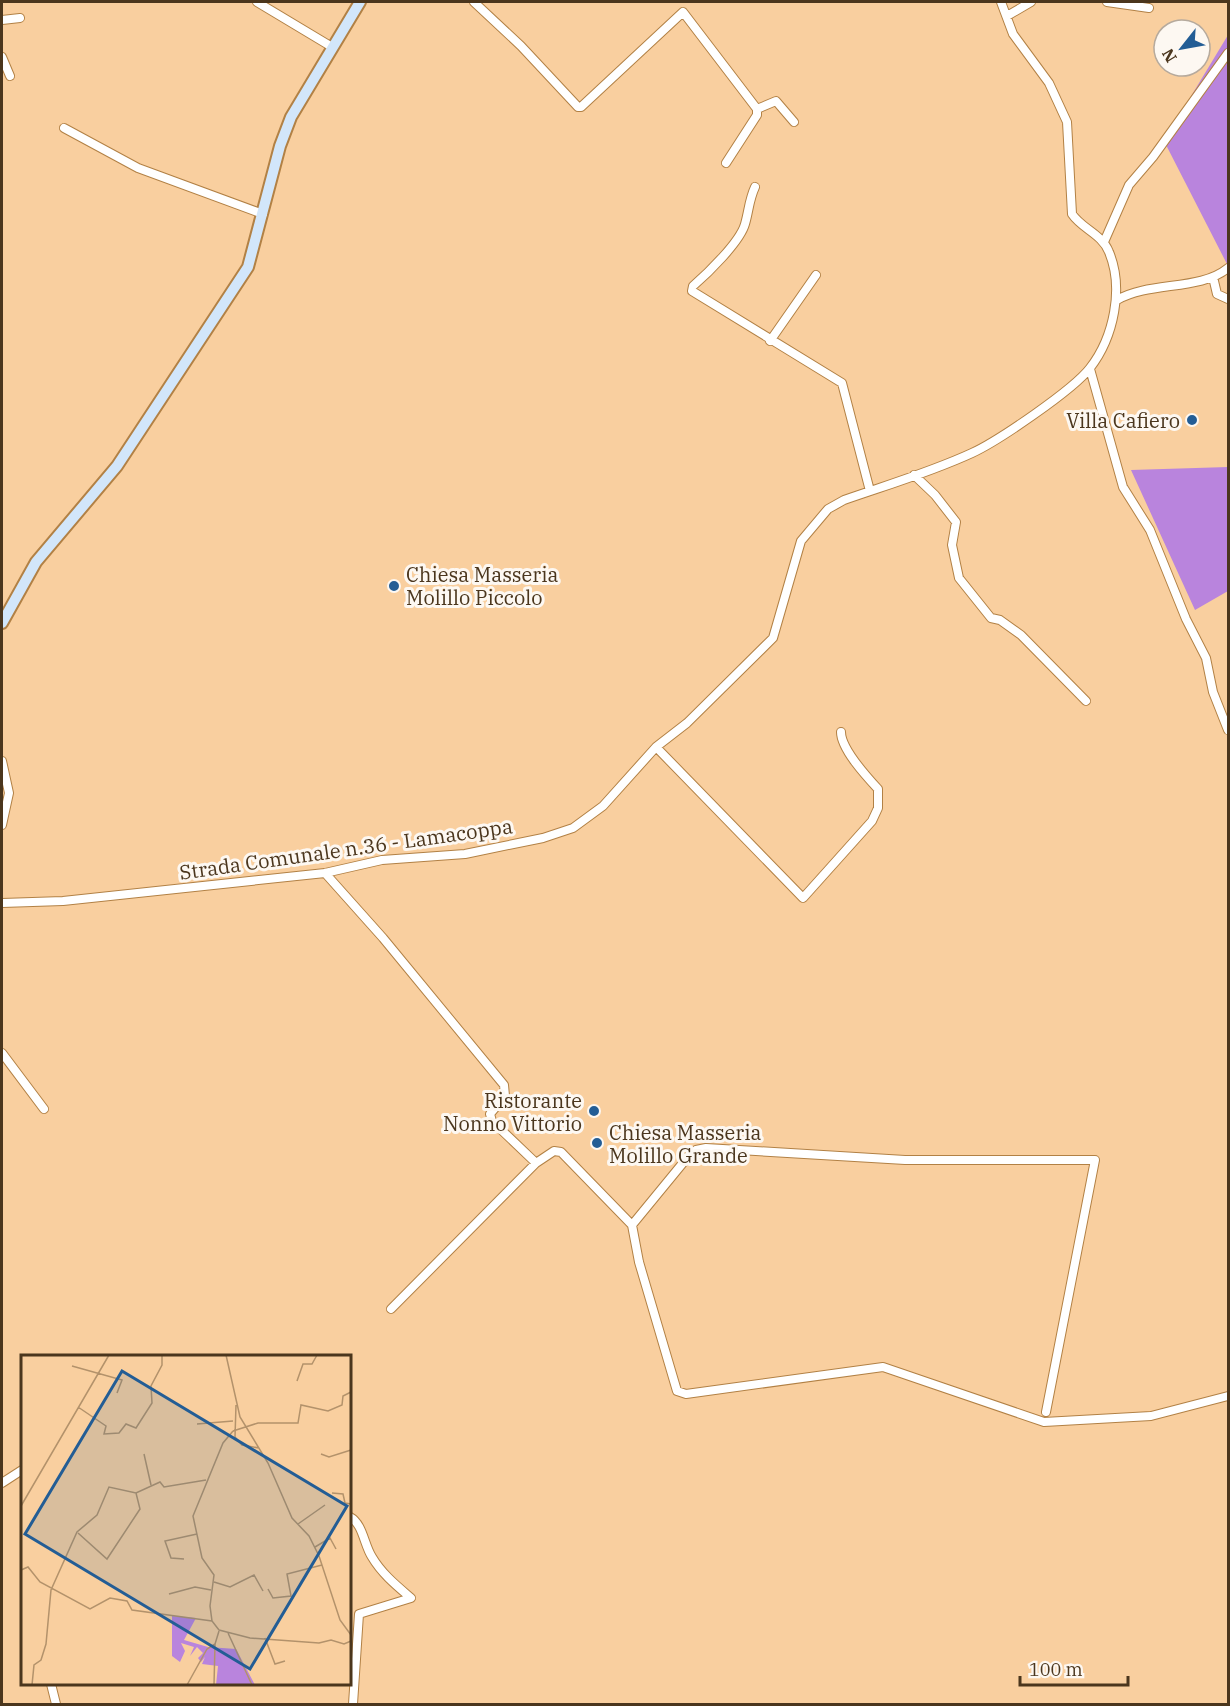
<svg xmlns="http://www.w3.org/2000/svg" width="1230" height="1706" viewBox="0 0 1230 1706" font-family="'IBM Plex Serif',serif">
  <rect width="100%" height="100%" fill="#f9cf9f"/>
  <path fill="#b984dd" d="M 1228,35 L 1228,266 L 1164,141 Z
    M 1228,467 L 1228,591 L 1195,610 L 1131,470 Z"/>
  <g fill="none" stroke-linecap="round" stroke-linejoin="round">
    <defs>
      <path id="minor" d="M 257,2 L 332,47
        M 474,2 L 521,46 L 578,107 L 581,107 L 683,12 L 757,109 L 757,115 L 726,163
        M 1107,2 L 1149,8
        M 1007,16 L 1031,2
        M 2,20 L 20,18
        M 2,57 L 10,76
        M 757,109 L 776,101 L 794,122
        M 64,128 L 138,168 L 263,214
        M 755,187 C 749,200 749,210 745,224 C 740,242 707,274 693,286 L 692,291 L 842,383 L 870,491
        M 1104,242 L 1129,185 L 1153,157 L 1228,53
        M 1213,277 L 1217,294 L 1228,299
        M 1117,300 C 1150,281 1200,291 1228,268
        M 770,341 L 816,275
        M 1090,369 L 1123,487 L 1150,530 L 1186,619 L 1206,658 L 1213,692 L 1228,730
        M 914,475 L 935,495 L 956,522 L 952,545 L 959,578 L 991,618 L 1000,620 L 1021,635 L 1086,701
        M 656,747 L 803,898 L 872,821 L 878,808 L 878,789 C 866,776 841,749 841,732
        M 2,761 L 9,793 L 2,825
        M 325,873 L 383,938 L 504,1085 L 505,1096 L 490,1114 L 492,1121 L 536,1163 L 554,1151 L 561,1152 L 632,1225 L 639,1262 L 677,1391 L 686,1394 L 883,1367 L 1044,1422 L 1151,1416 L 1228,1396
        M 2,903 L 63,901 L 325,873 L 382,860 L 465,854 L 543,838 L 573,828 L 603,806 L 656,747 L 687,723 L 773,638 L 801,541 L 828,509 L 844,500 C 887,485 931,472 972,453 C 998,441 1073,390 1090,368 C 1114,337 1124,288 1109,252 C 1102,234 1082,229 1072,214 L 1067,122 L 1049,83 L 1013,34 L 1001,2
        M 2,1053 L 44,1109
        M 632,1225 L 687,1158 L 696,1150 L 706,1148 L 905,1160 L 1095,1160 L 1046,1412
        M 391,1309 L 536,1163
        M 2,1483 L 22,1470
        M 350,1517 C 363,1524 364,1545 372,1557 C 382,1574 397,1586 411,1598 L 359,1614 L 353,1704
        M 51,1684 L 56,1704"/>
      <path id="secondary" d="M 2,623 L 36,562 L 117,466 L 248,267 L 280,146 L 291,117 L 360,2"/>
    </defs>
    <use href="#minor" stroke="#b28145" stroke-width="10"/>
    <use href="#secondary" stroke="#b28145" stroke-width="14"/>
    <use href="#minor" stroke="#fff" stroke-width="8"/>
    <use href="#secondary" stroke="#d2e6fa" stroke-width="10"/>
  </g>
  <g fill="#235d95" stroke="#fdf8f2" stroke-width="2">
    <circle cx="1192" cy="420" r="6"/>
    <circle cx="394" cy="586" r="6"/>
    <circle cx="594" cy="1111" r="6"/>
    <circle cx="597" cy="1143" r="6"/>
  </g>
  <g text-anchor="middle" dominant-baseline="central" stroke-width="6" stroke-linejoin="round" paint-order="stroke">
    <g font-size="20" fill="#4b361d" stroke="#fdf8f2" text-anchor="end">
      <text x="1180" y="420">Villa Cafiero</text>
      <text x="406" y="574" text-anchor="start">Chiesa Masseria<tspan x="406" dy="23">Molillo Piccolo</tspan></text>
      <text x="582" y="1100">Ristorante<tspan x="582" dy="23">Nonno Vittorio</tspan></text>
      <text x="609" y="1132" text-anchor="start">Chiesa Masseria<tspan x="609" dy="23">Molillo Grande</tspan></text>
    </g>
    <g font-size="20" fill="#4b361d" stroke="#fdf8f2">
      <text transform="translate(346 849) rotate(-8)">Strada Comunale n.36 - Lamacoppa</text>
    </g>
  </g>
  <g transform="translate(21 1355)">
    <rect width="330" height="330" fill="#f9cf9f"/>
    <path d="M 151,261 L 175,263 L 163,285 L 187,292 L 215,294 L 234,330 L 195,330 L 197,311 L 181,309 L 184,302 L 180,307 L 177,303 L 182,298 L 176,292 L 169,301 L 173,292 L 160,288 L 164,296 L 159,307 L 151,301 Z" fill="#b984dd"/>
    <path fill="none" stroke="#b3926b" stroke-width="1.5" d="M 205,0 L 219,62 L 247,108 L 271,163 L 288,181 L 298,201 L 319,265 L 330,280M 51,11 L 101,25 L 96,38M 276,26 L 282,9 L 291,9 L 296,0M 215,50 L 214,82 L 221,90 L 238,93M 57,52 L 85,71 L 83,79 L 98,78 L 105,69 L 115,73 L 131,48 L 130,31 L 141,10 L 141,0M 176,69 L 212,66M 212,76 L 237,68 L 277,68 L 280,50 L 307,56 L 321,50 L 322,41 L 330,37M 123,99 L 130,130M 300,99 L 308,102 L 330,95M 311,138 L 322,139 L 324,148 L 330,149M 0,151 L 88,0M 277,169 L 304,150M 57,178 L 86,204 L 119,154 L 115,138M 294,192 L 309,183 L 315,194M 163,204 L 150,203 L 144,186 L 176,179M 0,215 L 7,212 L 19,227 L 69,254 L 89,243 L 106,246 L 111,255 L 191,266M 193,227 L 209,232 L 233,220 L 242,236M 247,234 L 252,243 L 270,241 L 266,219 L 301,210M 148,239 L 174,232 L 190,235M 198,275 L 191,266 L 189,251 L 193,220 L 181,203 L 172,161 L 202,88 L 212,76M 198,275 L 229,283 L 298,288 L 310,285 L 323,289 L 330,286M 207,278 L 231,330M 244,283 L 254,309 L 264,306M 11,330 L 13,310 L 20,305 L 25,289 L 30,235 L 56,177 L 76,160 L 88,132 L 115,138 L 139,127 L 143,132 L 185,125M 166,330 L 186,294 L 194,289M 193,330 L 194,289 L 198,276"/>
    <path fill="#235d95" fill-opacity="0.15" stroke="#235d95" stroke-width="3" d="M 101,16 L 326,151 L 229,314 L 4,179 Z"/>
    <rect width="330" height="330" fill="none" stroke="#4b361d" stroke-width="3"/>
  </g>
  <rect width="1230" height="1706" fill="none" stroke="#4b361d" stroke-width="6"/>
  <g transform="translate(1182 48) rotate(239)"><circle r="28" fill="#fdf8f2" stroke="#b6aa9d" stroke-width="1.5"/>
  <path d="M0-4.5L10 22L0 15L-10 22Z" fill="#235d95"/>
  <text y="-9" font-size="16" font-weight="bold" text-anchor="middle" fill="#4b361d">N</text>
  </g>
  <path d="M1020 1676v9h108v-9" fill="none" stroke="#4b361d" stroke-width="3"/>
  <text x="1029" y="1676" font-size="18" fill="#4b361d" stroke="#fdf8f2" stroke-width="4.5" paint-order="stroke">100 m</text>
</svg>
